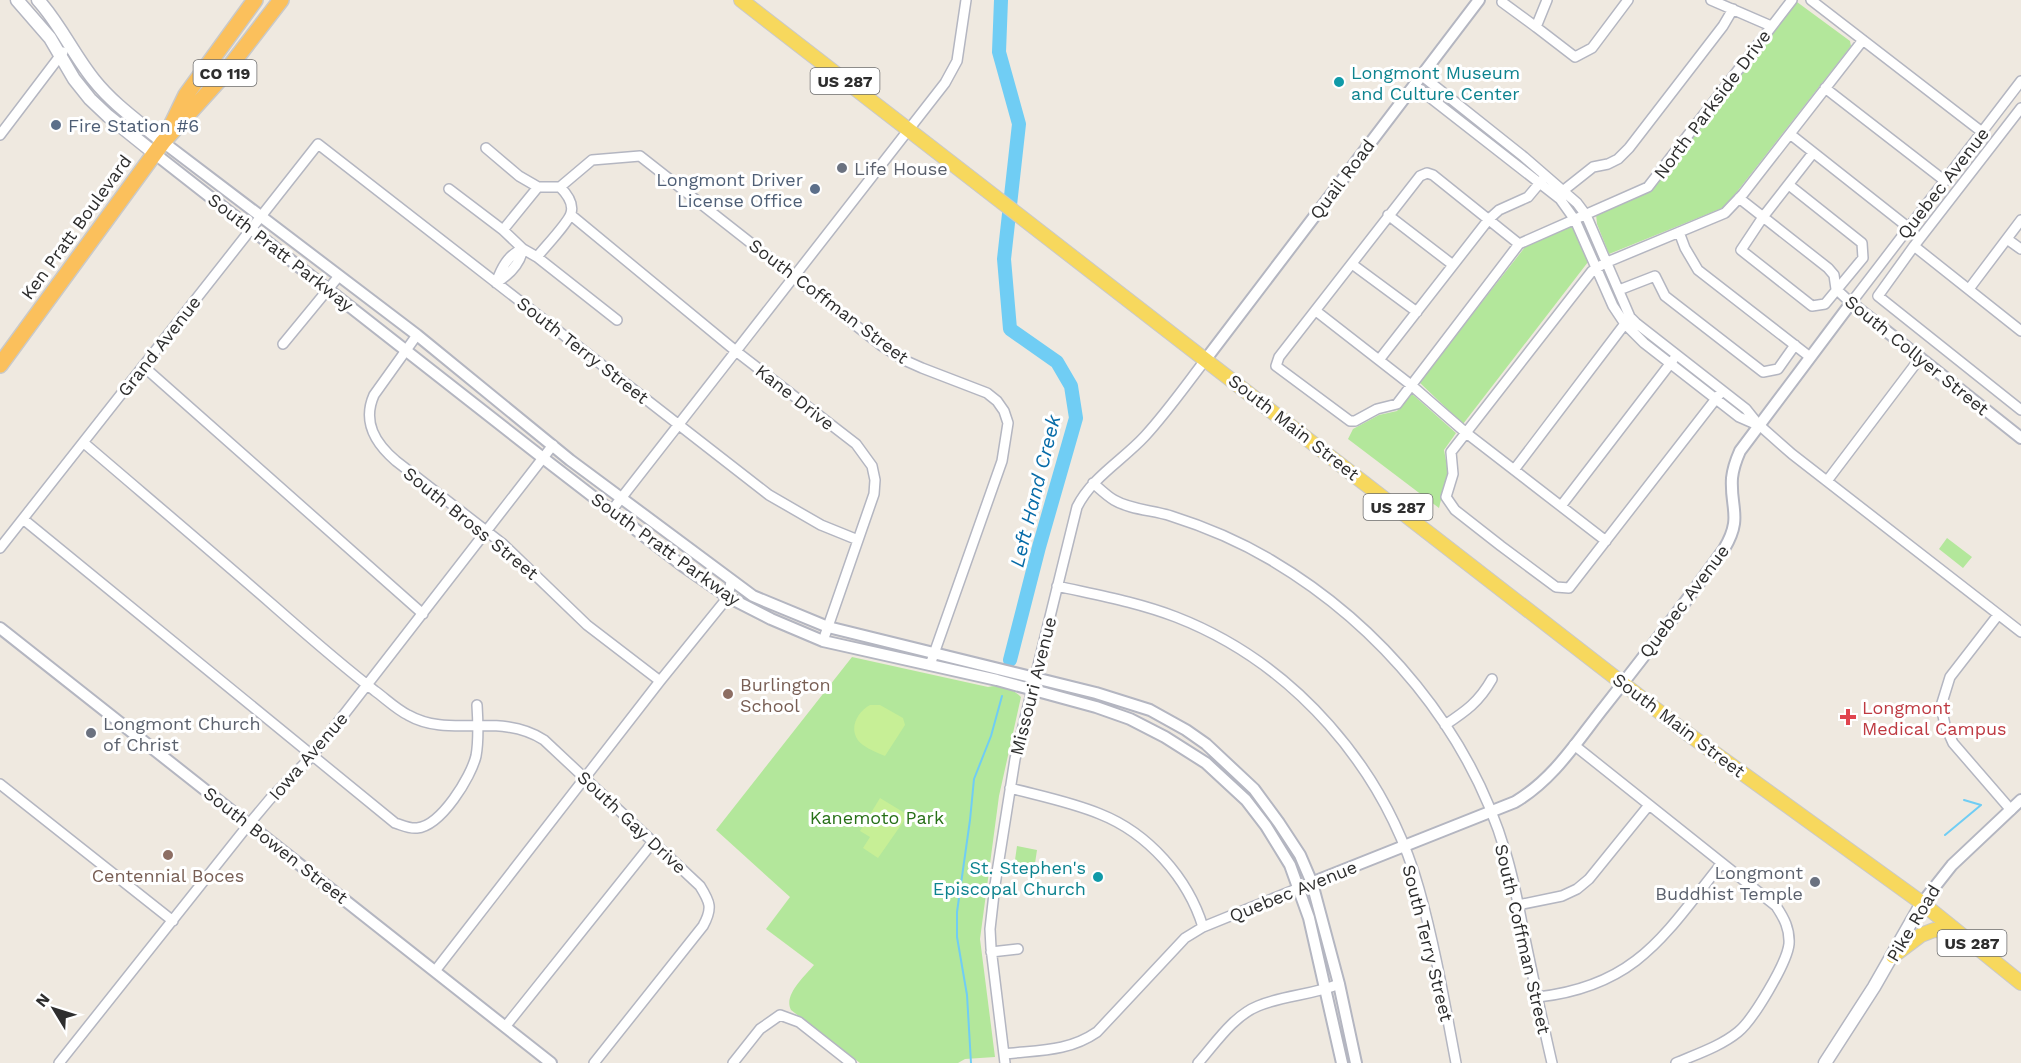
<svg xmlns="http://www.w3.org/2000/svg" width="2021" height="1063" viewBox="0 0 2021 1063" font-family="'Work Sans',sans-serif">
  <rect width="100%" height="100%" fill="#efe9e0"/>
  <path fill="#b3e79b" d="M 1797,2 L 1850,41 L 1851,46 L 1725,207 L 1609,254 L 1597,224 L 1596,214 L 1642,194 L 1793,4 Z
    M 1573,226 L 1588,262 L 1463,424 L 1419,382 L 1529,242 Z
    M 1411,393 L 1456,433 L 1444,450 L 1448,471 L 1439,508 L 1348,439 L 1353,429 L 1379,415 L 1397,411 Z
    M 1947,538 L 1972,557 L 1963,568 L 1939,549 Z
    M 852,657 L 988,687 C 1000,684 1012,688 1021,697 L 999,796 L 980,939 L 995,1057 L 965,1059 L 958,1063 L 860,1063 L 791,1010 C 783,995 805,976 814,965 L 766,929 L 790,897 L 716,830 Z
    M 1017,846 L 1037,850 L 1034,870 L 1014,867 Z"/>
  <path fill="#c7ef96" d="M 870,705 L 880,705 L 903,718 L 905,725 L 885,756 C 878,753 870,750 863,745 C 847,733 855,713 870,705 Z
    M 880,798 L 908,815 L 878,858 L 863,848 L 870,837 L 860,831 Z"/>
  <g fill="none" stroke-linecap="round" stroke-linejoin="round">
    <path stroke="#70cdf4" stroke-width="2" d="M 1964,800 L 1981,805
      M 1945,835 L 1981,805
      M 971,1063 L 967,995 L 957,937 L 957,912 L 970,820 L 974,779 L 991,736 L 1002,696"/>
    <path stroke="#70cdf4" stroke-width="14" d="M 1001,0 L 999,52 L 1019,124 L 1004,259 L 1010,329 L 1057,362 L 1071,386 L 1076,418 L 1039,547 L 1010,660"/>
    <defs>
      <path id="minor" d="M 1547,0 L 1536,27 L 1575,57 L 1592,48 L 1628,0
        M 1711,0 L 1771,26
        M 1811,0 L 1982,132
        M 1502,2 L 1536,27
        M 1421,75 L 1524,157 L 1577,203 L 1586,215 L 1630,317 L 1636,323 L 1746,409 L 1758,424 L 1792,454 L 2021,632
        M 1414,85 L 1560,199 L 1575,220 L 1613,306 L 1625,324 L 1644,343 L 1739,417 L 1755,424
        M 1825,88 L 1945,181
        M 2021,108 L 1914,246 L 1878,296 L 2021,410
        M 1790,134 L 1909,228
        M 0,135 L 63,52
        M 486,148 L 519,176 L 538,187
        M 1789,185 L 1862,243 L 1863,258 L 1825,304 L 1812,306 L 1741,250 L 1763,217 L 1813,153
        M 449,189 L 503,230 L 523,249 L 537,257 L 617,320
        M 1564,190 L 1593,167 L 1608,164 L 1618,159 L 1629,148 L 1723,26 L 1733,9
        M 1739,198 L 1828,268 L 1834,275 L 1836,289 L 1851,303 L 2021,81
        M 571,215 L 737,352 L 856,444 L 872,466 L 875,480 L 874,494 L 823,641
        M 1388,215 L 1453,265
        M 503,230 L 538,187 L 560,187 L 592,160 L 640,156 L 882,346 L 904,360 L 922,368 L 987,393 L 997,401 L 1004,411 L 1008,423 L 1002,461 L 930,665
        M 1679,232 L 1685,248 L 1698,270 L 1810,357
        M 2007,239 L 2021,249
        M 1519,244 L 1433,175 L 1427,173 L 1420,176 L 1279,357 L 1276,366 L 1350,421 L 1355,421 L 1377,409 L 1397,404 L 1519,244 L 1648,187 L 1792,0
        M 1914,246 L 2021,331
        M 523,249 C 520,264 509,275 496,283 C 501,269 508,254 523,249 Z
        M 537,257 C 544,248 569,222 571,213 C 574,203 567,194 560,187
        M 1352,264 L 1417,312
        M 1969,289 L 2021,220
        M 1619,290 L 1655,276 L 1665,296 L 1763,372 L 1778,369 L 1795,345
        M 1316,311 L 1411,385 L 1465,432 L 1606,541
        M 417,335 L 374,395 C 362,422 375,443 396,461 L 503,544 L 587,625 L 660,681
        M 283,344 L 339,276
        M 1379,360 L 1489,219 L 1499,210 L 1528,197 L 1543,179
        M 143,366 L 423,614
        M 1722,391 L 1569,588 L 1556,587 L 1501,546 L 1455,510 L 1446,497 L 1453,474 L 1451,452 L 1592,271 L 1605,263 L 1725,213 L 1743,194 L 1863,40
        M 84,443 C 147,497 211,551 274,606 C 307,635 340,664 375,691 C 386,699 396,709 408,715 C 450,739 499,711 544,740 L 700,886 C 710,902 713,908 703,926 L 594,1063
        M 1514,470 L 1627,321
        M 1827,481 L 1920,358
        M 1093,483 C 1100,489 1107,496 1114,500 C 1131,510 1153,510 1171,516 C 1206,527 1239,541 1271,560 C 1381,625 1470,731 1506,854 C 1514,880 1519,908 1524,934 C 1533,977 1542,1020 1552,1063
        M 1561,506 L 1673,360
        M 612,510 L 945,83 L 957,61 L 966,0
        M 23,519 L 395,823 C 402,825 409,829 417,828 C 441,826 471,777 476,756 C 479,740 478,721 477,705
        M 0,548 L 318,144 L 769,495 L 821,525 L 858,540
        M 1057,586 C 1097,595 1137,602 1176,617 C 1294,663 1385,768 1419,889 C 1435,946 1445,1005 1456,1063
        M 1998,615 L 1950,677 L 1941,706 L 1945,725 L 1953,743 L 2011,810
        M 1445,725 C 1466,711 1479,702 1492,679
        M 1574,745 L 1776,906 C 1784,918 1790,929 1789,944 C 1787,963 1753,1020 1738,1032 C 1721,1046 1697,1054 1676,1063
        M 0,784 L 173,921
        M 1010,788 C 1040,796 1071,802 1100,814 C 1148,833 1188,878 1203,927
        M 1518,905 L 1562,896 L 1577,889 L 1589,879 L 1649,805
        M 991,952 L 1018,949
        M 435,971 L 660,681 L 728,597 L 731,582
        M 1538,997 C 1637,986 1665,934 1722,863
        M 505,1027 L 653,842
        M 1004,1054 C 1038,1050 1068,1052 1097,1032 L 1185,938 L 1203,927 L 1299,888
        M 59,1063 L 249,824 L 270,799 L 311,757 L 553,445
        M 733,1063 L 760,1029 L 780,1015 L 799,1022 L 851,1063
        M 1005,1063 L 991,948 L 990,929 L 995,885 L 1015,759 L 1077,507 C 1092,477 1123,460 1145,436 C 1167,412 1186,385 1206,359
        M 1198,1063 C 1215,1044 1233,1016 1258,1006 C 1284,995 1313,995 1339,984"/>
      <path id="tertiary" d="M 163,142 L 417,335 L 570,460 L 753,596 L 828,627 L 1096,693 L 1150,710 L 1186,730 L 1206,744 L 1254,789 L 1279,823 L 1300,855 L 1312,883 L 1339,984 L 1356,1063
        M 154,153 L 543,458 L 683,566 L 728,597 L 771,619 L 823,641 L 997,680 L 1096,707 L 1130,719 L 1165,737 L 1206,763 L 1246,800 L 1266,826 L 1290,865 L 1309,918 L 1342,1063
        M 1206,359 L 1479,0
        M 0,628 L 551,1063
        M 1306,885 L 1515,802 C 1554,779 1577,741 1605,706 C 1646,654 1686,602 1724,549 C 1743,517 1730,509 1732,478 C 1733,469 1736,460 1740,451 L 1851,303 L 2021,438
        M 1922,903 L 1952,865 L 2021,800"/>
      <path id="secondary" d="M 17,0 L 50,38 L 74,79 L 90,99 L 108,116 L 154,153
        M 38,0 C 60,24 73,54 94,80 C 113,104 139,122 163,142
        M 1825,1063 L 1874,987 L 1922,903"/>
      <path id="primary" d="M 741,0 L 1684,731 L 1922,903 L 2021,983
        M 1893,956 L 1921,935 L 1934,930 L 1958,932"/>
      <path id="trunk" d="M 172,124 L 186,95 L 255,0
        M 0,365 L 163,142 L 221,78 L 281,0"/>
    </defs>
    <use href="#minor" stroke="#b4b6c1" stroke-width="12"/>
    <use href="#tertiary" stroke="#b4b6c1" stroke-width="14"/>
    <use href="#secondary" stroke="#b4b6c1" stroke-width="15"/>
    <use href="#primary" stroke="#c9c9c9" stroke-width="16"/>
    <use href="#trunk" stroke="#c9c9c9" stroke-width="18"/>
    <use href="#minor" stroke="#fff" stroke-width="9"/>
    <use href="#tertiary" stroke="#fff" stroke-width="10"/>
    <use href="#secondary" stroke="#fff" stroke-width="12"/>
    <use href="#primary" stroke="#f7d85d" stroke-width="14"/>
    <use href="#trunk" stroke="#fbc05c" stroke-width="15"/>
  </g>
  <g fill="#0f9aa8" stroke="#fff" stroke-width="2">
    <circle cx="1339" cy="82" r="6"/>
    <circle cx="1098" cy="877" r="6"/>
  </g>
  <g fill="#5c6f8a" stroke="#fff" stroke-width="2">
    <circle cx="56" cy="125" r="6"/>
    <circle cx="815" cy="189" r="6"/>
  </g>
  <g fill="#6b7280" stroke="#fff" stroke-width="2">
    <circle cx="842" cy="168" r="6"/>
    <circle cx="91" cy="733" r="6"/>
    <circle cx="1815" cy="882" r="6"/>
  </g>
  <g fill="#8d6e63" stroke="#fff" stroke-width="2">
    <circle cx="728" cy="694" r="6"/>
    <circle cx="168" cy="855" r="6"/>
  </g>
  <path fill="#e0444e" stroke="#fff" stroke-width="2" d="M1845 708h6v6h6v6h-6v6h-6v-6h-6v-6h6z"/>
  <g text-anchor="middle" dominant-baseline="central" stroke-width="6" stroke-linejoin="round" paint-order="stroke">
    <g fill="#fff" stroke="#6d6d6d" stroke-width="1.5">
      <rect x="193.5" y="60" width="63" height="26" rx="4.5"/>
      <rect x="810.5" y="68" width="69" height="26" rx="4.5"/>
      <rect x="1363.5" y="494" width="69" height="26" rx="4.5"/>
      <rect x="1937.5" y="930" width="69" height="26" rx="4.5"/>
    </g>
    <g font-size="16" font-weight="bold" fill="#2e2e2e">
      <text x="225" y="73">CO 119</text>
      <text x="845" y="81">US 287</text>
      <text x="1398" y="507">US 287</text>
      <text x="1972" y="943">US 287</text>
    </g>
    <g font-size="18" fill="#0d838f" stroke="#fff" text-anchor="start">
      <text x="1351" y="72">Longmont Museum<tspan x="1351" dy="21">and Culture Center</tspan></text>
      <text x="1086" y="867" text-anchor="end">St. Stephen's<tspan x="1086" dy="21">Episcopal Church</tspan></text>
    </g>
    <g font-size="18" fill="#2e2e2e" stroke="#fff">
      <text transform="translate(1712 104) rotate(-53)">North Parkside Drive</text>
      <text transform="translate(1342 179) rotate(-53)">Quail Road</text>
      <text transform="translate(1943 183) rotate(-52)">Quebec Avenue</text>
      <text transform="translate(76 227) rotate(-54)">Ken Pratt Boulevard</text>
      <text transform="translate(281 252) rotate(38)">South Pratt Parkway</text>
      <text transform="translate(829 301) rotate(37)">South Coffman Street</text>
      <text transform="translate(159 346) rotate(-52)">Grand Avenue</text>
      <text transform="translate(583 350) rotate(38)">South Terry Street</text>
      <text transform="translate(1917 355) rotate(39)">South Collyer Street</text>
      <text transform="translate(795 397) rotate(38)">Kane Drive</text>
      <text transform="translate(1294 427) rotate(38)">South Main Street</text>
      <text transform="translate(471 523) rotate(39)">South Bross Street</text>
      <text transform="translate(666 549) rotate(36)">South Pratt Parkway</text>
      <text transform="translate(1684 601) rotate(-53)">Quebec Avenue</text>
      <text transform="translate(1033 686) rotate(-76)">Missouri Avenue</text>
      <text transform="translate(1679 725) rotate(37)">South Main Street</text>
      <text transform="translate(308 756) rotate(-49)">Iowa Avenue</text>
      <text transform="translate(632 822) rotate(43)">South Gay Drive</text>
      <text transform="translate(276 845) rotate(38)">South Bowen Street</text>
      <text transform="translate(1293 891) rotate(-22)">Quebec Avenue</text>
      <text transform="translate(1913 923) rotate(-59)">Pike Road</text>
      <text transform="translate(1523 939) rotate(77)">South Coffman Street</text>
      <text transform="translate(1428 943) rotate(76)">South Terry Street</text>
    </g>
    <g font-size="18" fill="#4e5e75" stroke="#fff" text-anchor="start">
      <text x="68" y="125">Fire Station #6</text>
      <text x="803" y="179" text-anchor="end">Longmont Driver<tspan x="803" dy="21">License Office</tspan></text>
    </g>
    <g font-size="18" fill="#5b616d" stroke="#fff" text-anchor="start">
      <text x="854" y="168">Life House</text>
      <text x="103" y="723">Longmont Church<tspan x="103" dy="21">of Christ</tspan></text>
      <text x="1803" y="872" text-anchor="end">Longmont<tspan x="1803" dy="21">Buddhist Temple</tspan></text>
    </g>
    <g font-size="18" fill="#785e54" stroke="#fff" text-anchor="start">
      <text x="740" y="684">Burlington<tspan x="740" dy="21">School</tspan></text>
      <text x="168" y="875" text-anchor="middle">Centennial Boces</text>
    </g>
    <g font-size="18" fill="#be3a42" stroke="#fff" text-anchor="start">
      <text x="1862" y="707">Longmont<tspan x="1862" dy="21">Medical Campus</tspan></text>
    </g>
    <g font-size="18" fill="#277018" stroke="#fff">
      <text x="877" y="817">Kanemoto Park</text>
    </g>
    <g font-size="20" font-style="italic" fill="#086ca8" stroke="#fff">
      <text transform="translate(1035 491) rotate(-76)">Left Hand Creek</text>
    </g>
  </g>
  <g transform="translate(54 1009) rotate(308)" stroke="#ffffff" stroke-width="4.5" paint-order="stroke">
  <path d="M0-4.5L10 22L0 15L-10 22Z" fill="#2e2e2e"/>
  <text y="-9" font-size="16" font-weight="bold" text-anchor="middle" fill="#2e2e2e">N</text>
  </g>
</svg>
